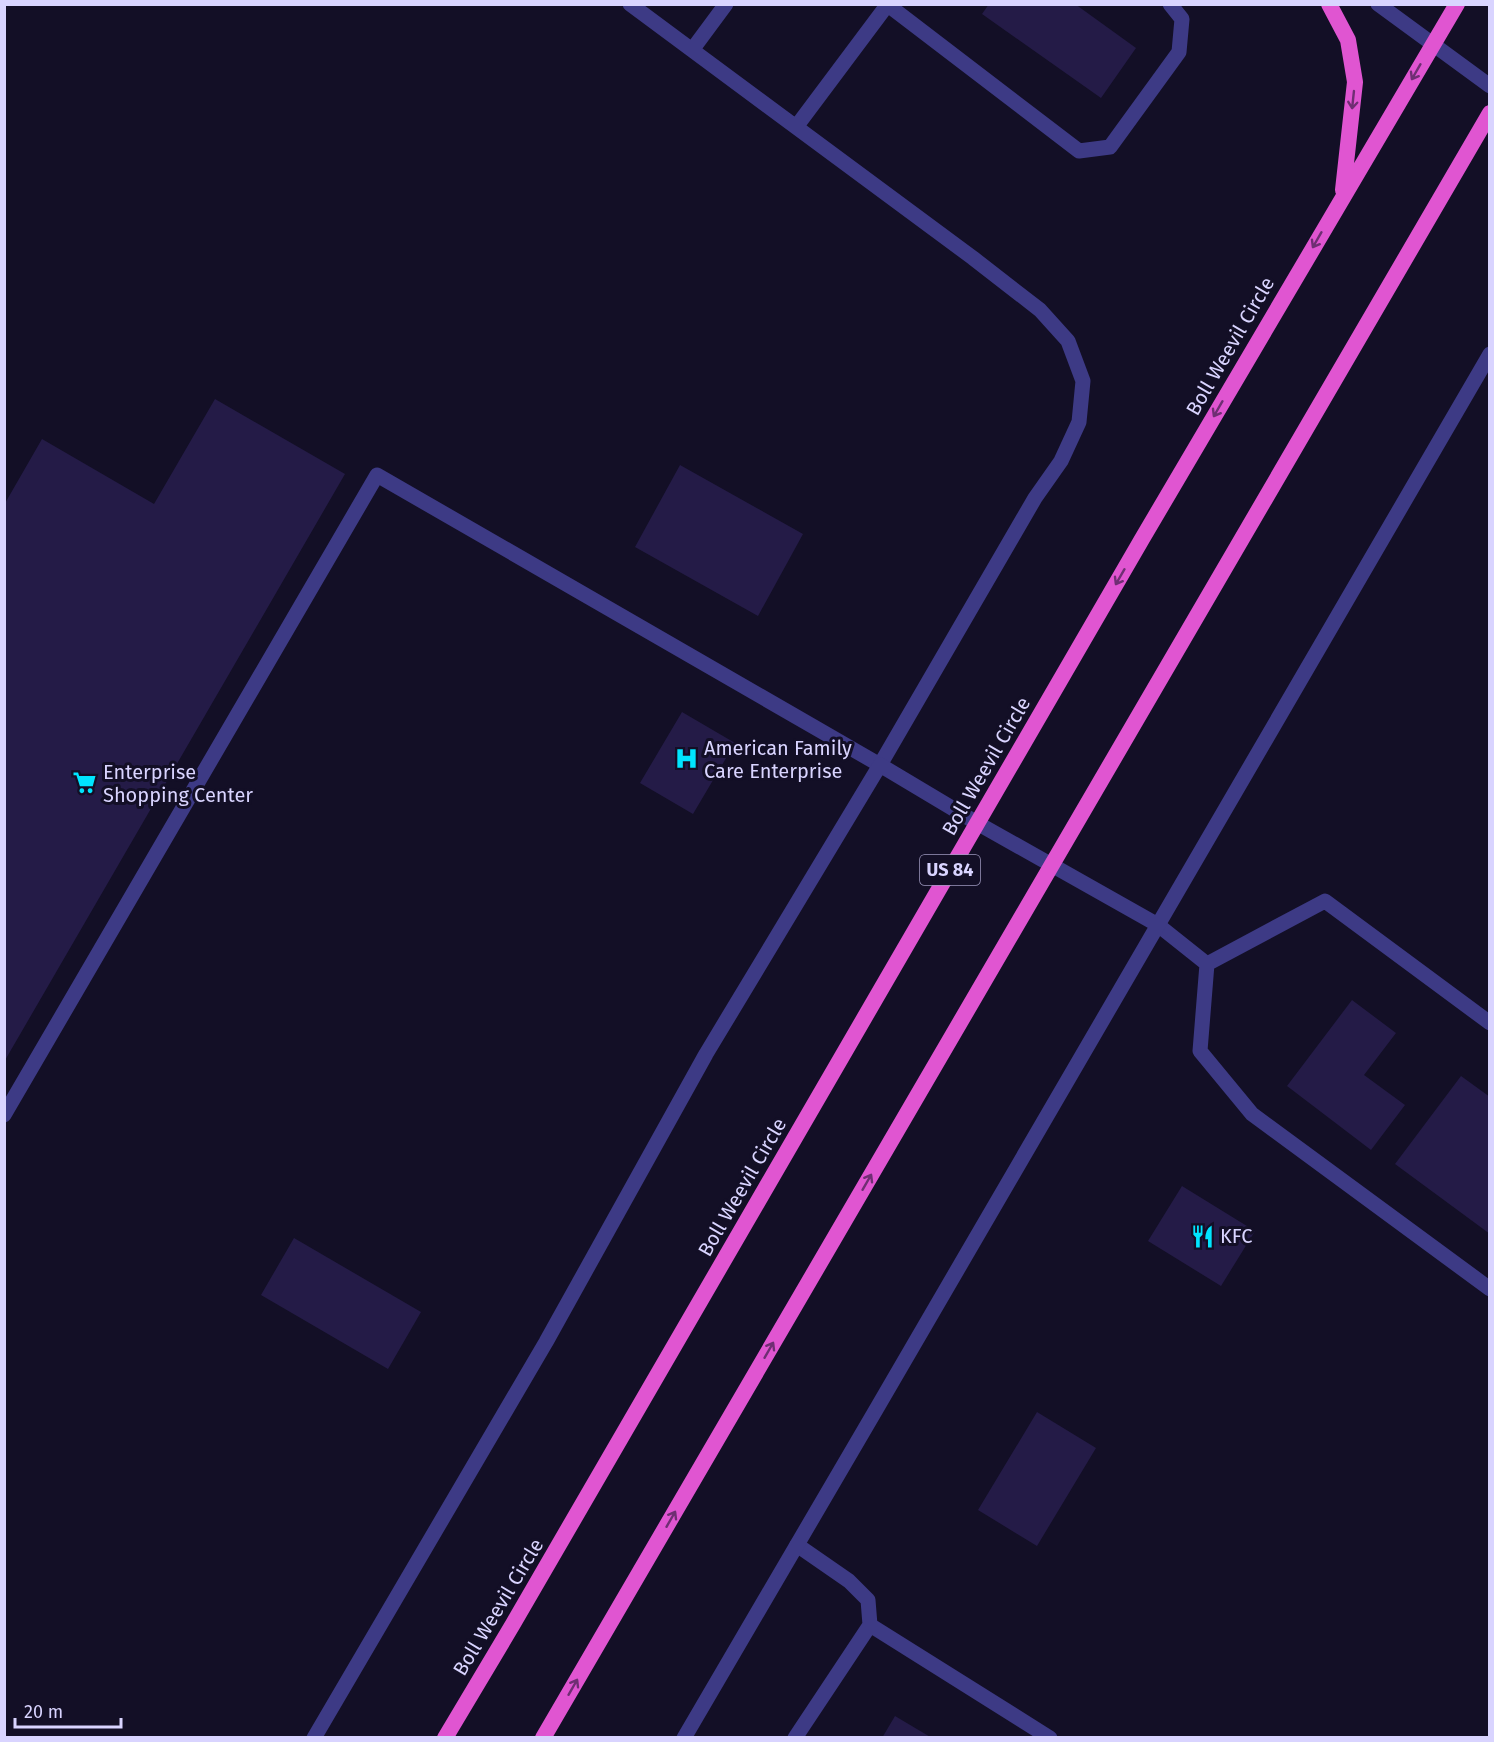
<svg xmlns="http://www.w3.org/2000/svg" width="1494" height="1742" viewBox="0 0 1494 1742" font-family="'Fira Sans',sans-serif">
  <rect width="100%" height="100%" fill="#130f26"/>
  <path fill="#241b47" d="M 989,4 L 1075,4 L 1136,48 L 1101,98 L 982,14 Z
    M 215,399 L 345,474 L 4,1062 L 4,505 L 42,439 L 154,504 Z
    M 680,465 L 803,534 L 758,616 L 635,547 Z
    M 682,712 L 735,743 L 693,814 L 640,783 Z
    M 1352,1000 L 1396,1033 L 1364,1075 L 1405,1105 L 1371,1150 L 1287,1086 Z
    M 1461,1076 L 1490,1097 L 1490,1234 L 1395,1164 Z
    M 1182,1186 L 1255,1231 L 1221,1286 L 1148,1241 Z
    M 294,1238 L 421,1312 L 388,1369 L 261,1295 Z
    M 1037,1412 L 1096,1448 L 1037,1546 L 978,1510 Z
    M 895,1716 L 932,1738 L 882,1738 Z"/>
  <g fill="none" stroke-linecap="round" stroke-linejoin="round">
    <path stroke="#3d3a85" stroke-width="15" d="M 630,4 L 692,50
      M 1378,4 L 1490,86
      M 888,5 L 1079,151 L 1110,147 L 1179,52 L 1182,19 L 1170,4
      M 796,127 L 888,4
      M 1158,925 L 1207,964
      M 1207,964 L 1200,1051 L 1252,1114 L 1490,1289
      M 1207,964 L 1325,901 L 1490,1023
      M 4,1115 L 377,475 L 880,765 L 1035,498 L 1061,461 L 1079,422 L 1083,381 L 1068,341 L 1040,310 L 973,258 L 692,50 L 726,4
      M 870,1625 L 1050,1738
      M 795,1738 L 870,1625 L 868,1600 L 849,1581 L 797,1545"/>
    <path stroke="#3d3a85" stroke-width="15" d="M 314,1738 L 546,1342 L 706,1054 L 880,765 L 977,823 L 1158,925
      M 684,1738 L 877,1408 L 1490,354"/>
    <path stroke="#e055d1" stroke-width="16" d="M 1329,4 L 1348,40 L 1355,82 L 1343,190
      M 445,1738 L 513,1624 L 1142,539 L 1457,4
      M 543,1738 L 1490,113"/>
  </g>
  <defs><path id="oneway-shaft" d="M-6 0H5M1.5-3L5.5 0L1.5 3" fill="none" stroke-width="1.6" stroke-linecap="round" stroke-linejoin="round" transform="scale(1.5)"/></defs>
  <g stroke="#6f2e73">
    <use href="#oneway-shaft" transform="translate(1416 72) rotate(120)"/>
    <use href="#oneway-shaft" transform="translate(1353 100) rotate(96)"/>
    <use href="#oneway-shaft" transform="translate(1317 240) rotate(120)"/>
    <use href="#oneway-shaft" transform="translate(1218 409) rotate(120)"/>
    <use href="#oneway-shaft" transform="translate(1120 577) rotate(120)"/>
    <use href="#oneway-shaft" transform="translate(867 1182) rotate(-60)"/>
    <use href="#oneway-shaft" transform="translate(769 1350) rotate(-60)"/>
    <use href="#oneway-shaft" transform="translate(671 1519) rotate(-60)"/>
    <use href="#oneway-shaft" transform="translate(573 1687) rotate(-60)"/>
  </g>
  <defs>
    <symbol id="hospital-bare" viewBox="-9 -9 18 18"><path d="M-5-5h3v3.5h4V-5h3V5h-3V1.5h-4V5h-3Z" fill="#00e5ff" stroke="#130f26" stroke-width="2.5" paint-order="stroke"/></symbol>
    <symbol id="supermarket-bare" viewBox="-9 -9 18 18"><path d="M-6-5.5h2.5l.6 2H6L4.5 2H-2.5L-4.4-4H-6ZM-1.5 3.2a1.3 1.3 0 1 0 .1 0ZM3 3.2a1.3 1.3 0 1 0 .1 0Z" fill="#00e5ff" stroke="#130f26" stroke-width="2.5" paint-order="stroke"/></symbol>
    <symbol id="restaurant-bare" viewBox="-9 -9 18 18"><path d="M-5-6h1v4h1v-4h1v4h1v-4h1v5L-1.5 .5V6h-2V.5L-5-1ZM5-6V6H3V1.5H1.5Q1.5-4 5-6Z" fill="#00e5ff" stroke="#130f26" stroke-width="2.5" paint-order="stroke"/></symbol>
  </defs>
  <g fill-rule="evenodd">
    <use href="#hospital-bare" x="670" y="742" width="33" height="33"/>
    <use href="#supermarket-bare" x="68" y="766" width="33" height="33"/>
    <use href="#restaurant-bare" x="1186" y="1220" width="33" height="33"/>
  </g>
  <g text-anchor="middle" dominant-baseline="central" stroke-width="6" stroke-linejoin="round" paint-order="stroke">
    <rect fill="#130f26" stroke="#9e99be" stroke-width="1.5" x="920" y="855" width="60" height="30" rx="4.5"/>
    <g font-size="18" font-weight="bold" fill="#d9d4ff">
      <text x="950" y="870">US 84</text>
    </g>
    <g font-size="20" fill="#d9d4ff" stroke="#130f26">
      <text transform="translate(1230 346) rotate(-60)">Boll Weevil Circle</text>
      <text transform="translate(986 766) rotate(-60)">Boll Weevil Circle</text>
      <text transform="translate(742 1187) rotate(-60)">Boll Weevil Circle</text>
      <text transform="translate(498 1607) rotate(-59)">Boll Weevil Circle</text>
    </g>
    <g font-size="20" fill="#d9d4ff" stroke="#130f26" text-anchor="start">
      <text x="704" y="748">American Family<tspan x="704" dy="23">Care Enterprise</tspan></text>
      <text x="103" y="772">Enterprise<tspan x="103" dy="23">Shopping Center</tspan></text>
      <text x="1220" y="1236">KFC</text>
    </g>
  </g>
  <rect width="1494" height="1742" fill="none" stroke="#d9d4ff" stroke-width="12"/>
  <path d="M15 1718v9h106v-9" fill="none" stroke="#d9d4ff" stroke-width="3"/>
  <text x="24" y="1718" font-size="18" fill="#d9d4ff" stroke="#130f26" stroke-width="4.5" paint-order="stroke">20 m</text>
</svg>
